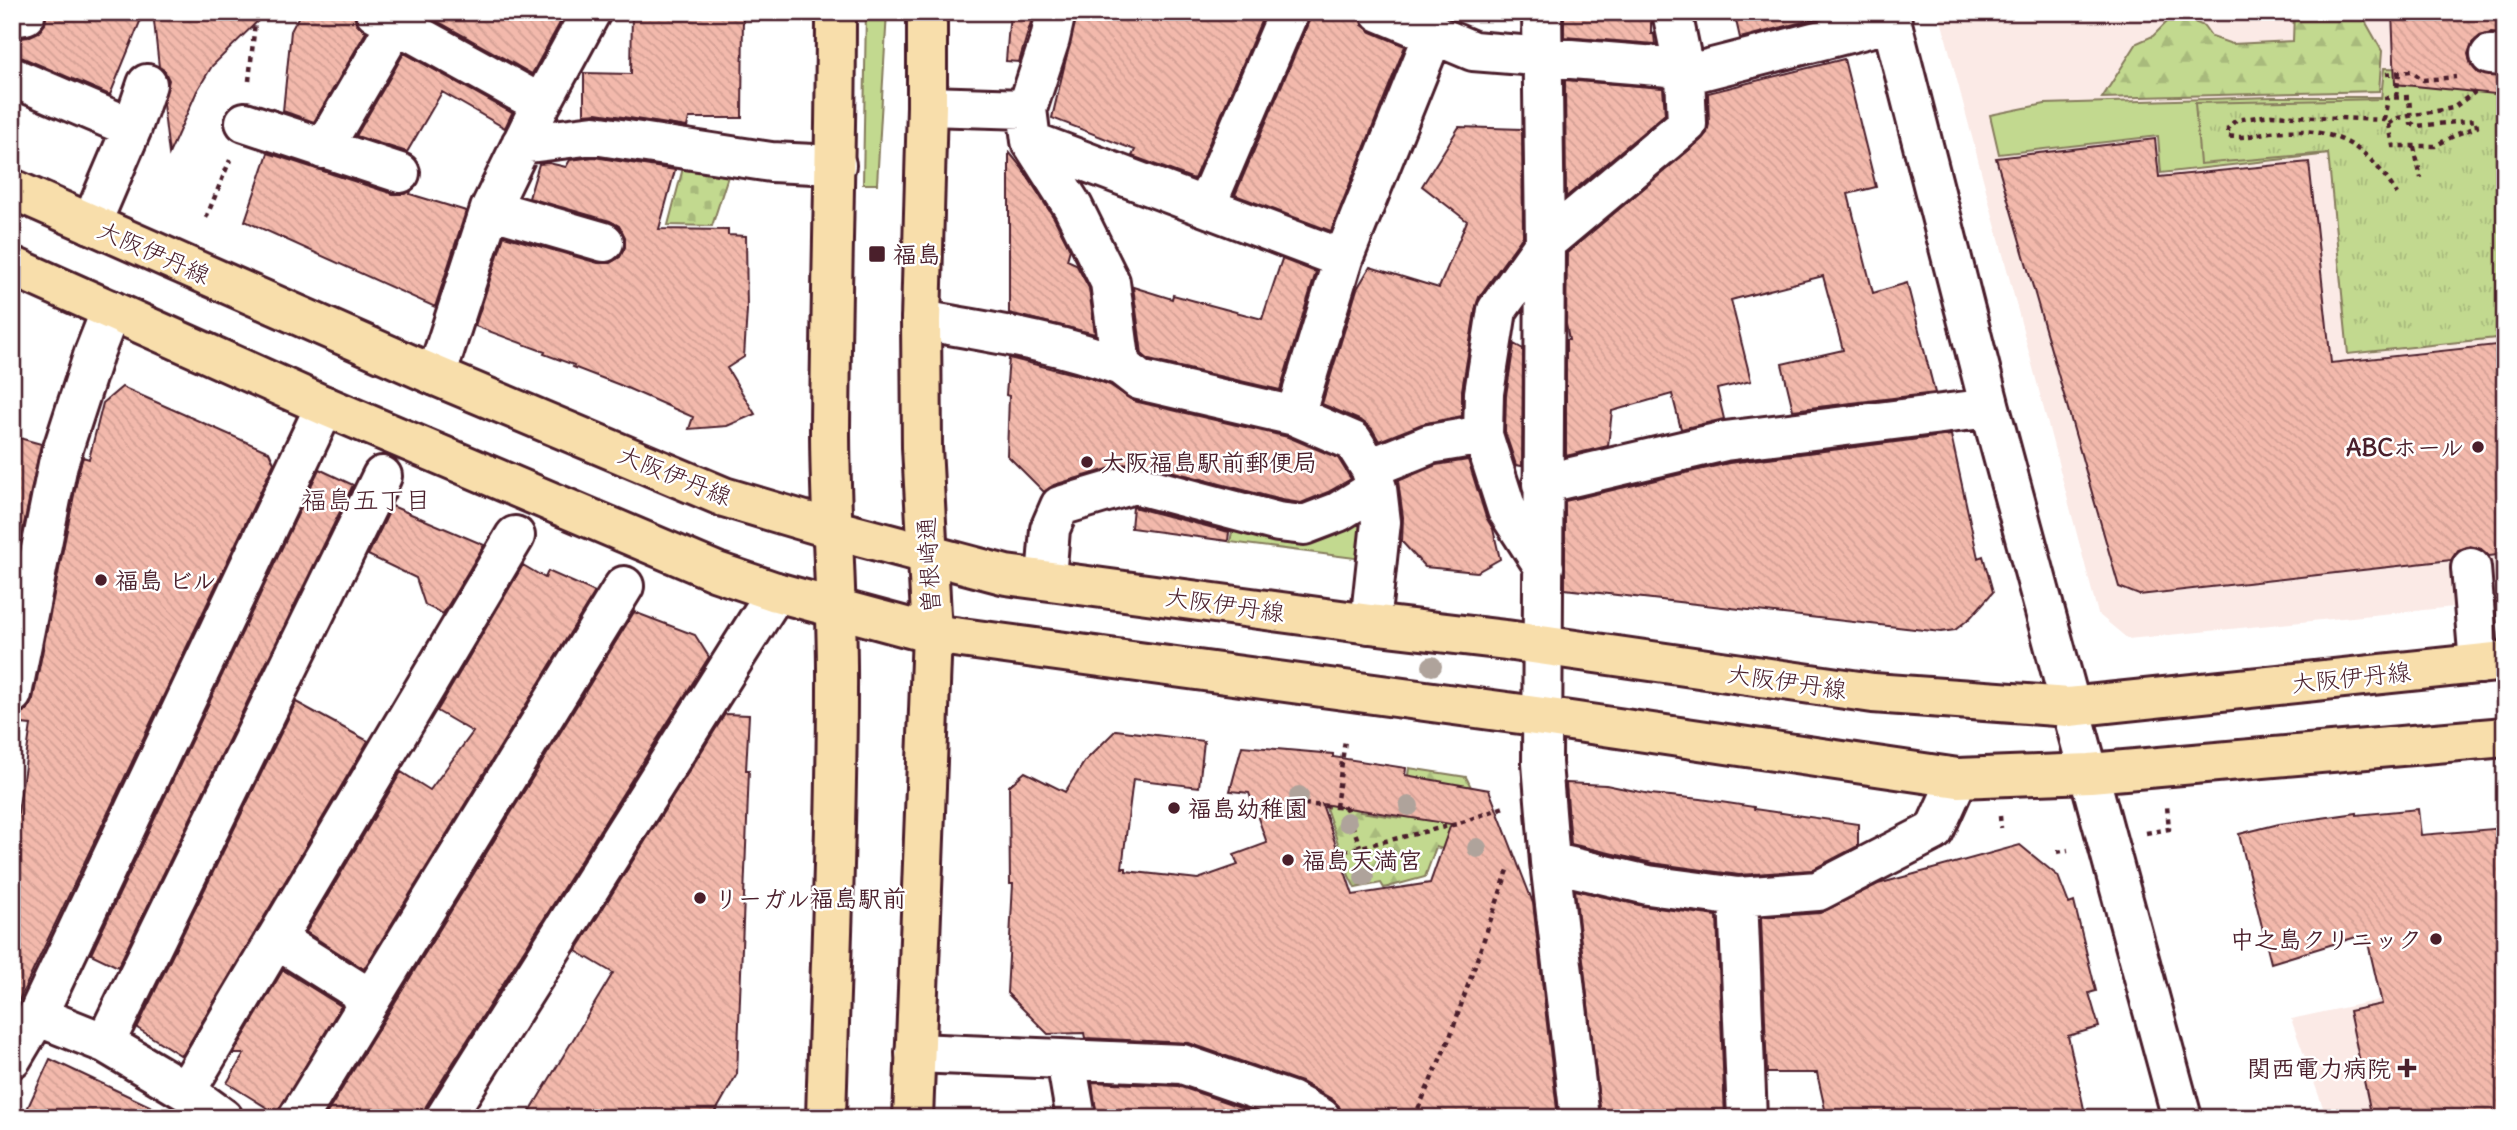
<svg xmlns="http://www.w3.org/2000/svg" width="2517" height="1130" viewBox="0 0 2517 1130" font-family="Delius,'Klee One',sans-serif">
  <defs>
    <pattern id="forest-firs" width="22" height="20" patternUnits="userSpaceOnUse" patternTransform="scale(1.75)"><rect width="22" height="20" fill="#c2d98f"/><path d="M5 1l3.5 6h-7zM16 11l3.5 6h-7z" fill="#a8ba7c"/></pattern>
    <pattern id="cemetery-stones" width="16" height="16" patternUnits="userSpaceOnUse" patternTransform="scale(1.75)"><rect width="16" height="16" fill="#c2d98f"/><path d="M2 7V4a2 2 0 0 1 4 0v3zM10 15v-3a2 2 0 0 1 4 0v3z" fill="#a8ba7c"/></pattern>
    <pattern id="park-tufts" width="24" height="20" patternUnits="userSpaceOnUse" patternTransform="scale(1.75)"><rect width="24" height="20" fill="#c2d98f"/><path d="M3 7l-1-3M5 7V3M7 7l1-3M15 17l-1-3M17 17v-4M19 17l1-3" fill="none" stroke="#a8ba7c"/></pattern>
    <pattern id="building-back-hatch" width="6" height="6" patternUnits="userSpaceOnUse" patternTransform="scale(1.75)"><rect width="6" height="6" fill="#f3b9ac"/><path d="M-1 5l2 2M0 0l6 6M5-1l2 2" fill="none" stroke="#d29f94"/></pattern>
  </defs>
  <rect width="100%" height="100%" fill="#fff"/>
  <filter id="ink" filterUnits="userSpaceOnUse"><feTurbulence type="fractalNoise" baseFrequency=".0143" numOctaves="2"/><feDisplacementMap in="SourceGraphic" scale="14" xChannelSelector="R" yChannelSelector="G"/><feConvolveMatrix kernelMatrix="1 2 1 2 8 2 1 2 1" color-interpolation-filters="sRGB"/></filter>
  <g filter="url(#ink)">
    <path fill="#fbeae6" d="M 1939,12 L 2505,12 L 2505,602 L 2128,639 L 2098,614 Z
      M 2505,973 L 2505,1118 L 2327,1118 L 2291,1019 Z"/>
    <path fill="#c2d98f" stroke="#867c5d" stroke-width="2" d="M 866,12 L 887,12 L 877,184 L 863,184 Z
      M 2273,97 L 2380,97 L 2374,110 L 2309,136 L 2330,154 L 2161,173 L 2158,136 L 1999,154 L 1990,115 L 2045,104 Z
      M 1369,510 L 1362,559 L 1230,542 L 1234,523 Z"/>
    <path fill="url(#forest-firs)" stroke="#867c5d" stroke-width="2" d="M 2294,12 L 2360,12 L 2382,51 L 2379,91 L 2102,98 L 2137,43 L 2153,36 L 2175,14 L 2204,26 L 2212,37 L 2232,44 L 2293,41 Z
      M 1409,768 L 1466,777 L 1474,793 L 1493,864 L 1436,847 L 1425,877 L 1384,888 L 1381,883 L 1355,888 L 1349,876 L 1323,799 L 1362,803 L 1360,812 L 1402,818 Z"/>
    <path fill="url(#cemetery-stones)" stroke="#867c5d" stroke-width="2" d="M 683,168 L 728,176 L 712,226 L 668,225 Z"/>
    <path fill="url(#park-tufts)" stroke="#867c5d" stroke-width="2" d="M 2384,68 L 2505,71 L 2505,337 L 2348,354 L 2328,153 L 2200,164 L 2195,103 L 2381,99 Z"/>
    <path fill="url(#building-back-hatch)" stroke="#4a1f2b" stroke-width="2" fill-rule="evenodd" d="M 47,12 L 144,12 L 110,95 L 21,57 L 12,56 L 15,39 L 28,37 L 39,32 L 45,24 Z
      M 153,12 L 267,12 L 212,66 L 197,91 L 169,154 L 163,104 L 169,80 L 164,70 L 159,67 Z
      M 301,12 L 353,12 L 357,24 L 366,32 L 314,122 L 283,111 L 291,31 Z
      M 421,12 L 566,12 L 532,74 Z
      M 632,12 L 743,12 L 742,118 L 689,118 L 687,127 L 597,113 L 584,114 L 584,73 L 631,74 Z
      M 1010,12 L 1034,12 L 1019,62 L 1006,61 Z
      M 1077,12 L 1265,12 L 1194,179 L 1132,156 L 1135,150 L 1052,118 Z
      M 1310,12 L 1359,12 L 1362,25 L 1371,32 L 1405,46 L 1331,231 L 1235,195 L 1309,21 Z
      M 1564,12 L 1651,12 L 1651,34 L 1654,34 L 1655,44 L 1564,37 Z
      M 1734,12 L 1831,12 L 1830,15 L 1740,38 Z
      M 2392,12 L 2505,12 L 2505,34 L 2491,33 L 2480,36 L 2472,43 L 2468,54 L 2471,65 L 2478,73 L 2505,78 L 2505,95 L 2395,84 Z
      M 404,53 L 512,113 L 505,128 L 442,92 L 407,152 L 356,136 Z
      M 1844,59 L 1876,187 L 1848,194 L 1873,293 L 1907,283 L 1935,393 L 1793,410 L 1782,364 L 1843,350 L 1823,276 L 1731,300 L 1751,381 L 1717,389 L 1724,419 L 1681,429 L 1672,394 L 1612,411 L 1608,446 L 1566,456 L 1566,340 L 1569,340 L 1566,324 L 1567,253 L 1701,140 L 1707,133 L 1709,124 L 1708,93 Z
      M 1565,80 L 1663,88 L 1665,114 L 1566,197 Z
      M 1459,127 L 1522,129 L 1523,236 L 1479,297 L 1476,306 L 1462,390 L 1462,416 L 1422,424 L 1379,441 L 1372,429 L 1362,421 L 1322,404 L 1357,289 L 1370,267 L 1439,288 L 1467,221 L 1422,186 Z
      M 2155,139 L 2159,177 L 2309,162 L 2331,363 L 2505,344 L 2505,554 L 2489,556 L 2481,549 L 2470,546 L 2458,550 L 2451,560 L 2139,595 L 2119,587 L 1996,158 Z
      M 1009,152 L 1022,168 L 1054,218 L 1070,249 L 1067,260 L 1076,264 L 1089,288 L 1095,334 L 1009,313 Z
      M 268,153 L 393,194 L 404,194 L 411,191 L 410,194 L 466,211 L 435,307 L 245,221 Z
      M 594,157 L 675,170 L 659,229 L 728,230 L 728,235 L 746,236 L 747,310 L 744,357 L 727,368 L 755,414 L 727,426 L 689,429 L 693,417 L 620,385 L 573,367 L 574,365 L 544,354 L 545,352 L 475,326 L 504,236 L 598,263 L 610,263 L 620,257 L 625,247 L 625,237 L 619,226 L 610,221 L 529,198 L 539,164 L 549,163 L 566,167 L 570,160 Z
      M 1282,259 L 1316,272 L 1280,390 L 1149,360 L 1142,354 L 1133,287 L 1172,299 L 1173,295 L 1262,319 Z
      M 1514,344 L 1523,349 L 1522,466 L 1516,465 L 1505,432 L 1506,395 Z
      M 1009,358 L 1090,378 L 1110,385 L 1134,401 L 1288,437 L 1338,458 L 1351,479 L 1328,492 L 1301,503 L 1282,500 L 1140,463 L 1128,463 L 1054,485 L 1044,492 L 1007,455 L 1009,396 L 1006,395 Z
      M 122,387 L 269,452 L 274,463 L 12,1015 L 12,853 L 31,725 L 12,723 L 12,715 L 20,714 L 28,709 L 33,699 L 79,470 L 83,457 L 89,459 L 103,403 Z
      M 1951,435 L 1978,558 L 1983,556 L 1993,592 L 1970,618 L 1955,630 L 1941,632 L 1565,589 L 1565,501 L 1729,463 Z
      M 12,436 L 41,444 L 12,581 Z
      M 1468,460 L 1486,517 L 1493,529 L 1500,559 L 1477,572 L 1425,567 L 1402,542 L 1403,517 L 1398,481 L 1436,465 Z
      M 319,469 L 353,485 L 118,967 L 91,954 Z
      M 392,506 L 484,545 L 443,614 L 425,605 L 416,578 L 368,555 Z
      M 1133,507 L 1229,532 L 1228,541 L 1131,528 Z
      M 523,565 L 545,578 L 548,571 L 595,592 L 364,969 L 306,932 L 401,772 L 430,790 L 473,732 L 437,711 Z
      M 634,612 L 695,635 L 709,657 L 426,1106 L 423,1118 L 324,1118 Z
      M 296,702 L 368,741 L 182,1056 L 137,1028 Z
      M 725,714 L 749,715 L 746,770 L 749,770 L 737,1074 L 712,1118 L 526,1118 L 613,973 L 576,951 Z
      M 1116,730 L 1204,741 L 1199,787 L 1133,779 L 1122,868 L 1126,868 L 1126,871 L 1198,879 L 1238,865 L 1234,855 L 1267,843 L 1249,793 L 1230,791 L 1242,746 L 1333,754 L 1333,757 L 1406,768 L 1405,775 L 1489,790 L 1533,903 L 1558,1118 L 1349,1118 L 1342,1114 L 1339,1106 L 1332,1099 L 1301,1082 L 1189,1043 L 1085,1038 L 1084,1033 L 1048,1034 L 1007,993 L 1013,884 L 1010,884 L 1009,786 L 1025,772 L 1065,792 L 1085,761 ZM 1322,804 L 1451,824 L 1430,883 L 1353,895 Z
      M 1566,783 L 1606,785 L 1650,794 L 1701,799 L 1754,807 L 1754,809 L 1858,824 L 1858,846 L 1812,870 L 1739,875 L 1652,863 L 1571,844 Z
      M 2418,809 L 2421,835 L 2505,828 L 2505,1118 L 2372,1118 L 2349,1011 L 2382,1004 L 2366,934 L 2271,963 L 2239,834 L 2279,824 L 2357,813 L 2357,815 Z
      M 2020,845 L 2058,876 L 2069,904 L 2074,902 L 2096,991 L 2089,993 L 2099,1027 L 2068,1036 L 2086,1118 L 1827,1118 L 1817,1073 L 1767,1073 L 1761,917 L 1820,913 L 1878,884 Z
      M 1575,890 L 1643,906 L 1717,916 L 1725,1118 L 1601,1118 Z
      M 283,970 L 341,1006 L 277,1114 L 227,1083 L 244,1054 L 233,1054 Z
      M 50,1059 L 175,1118 L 23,1118 Z
      M 1092,1082 L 1178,1086 L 1258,1113 L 1259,1118 L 1097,1118 Z"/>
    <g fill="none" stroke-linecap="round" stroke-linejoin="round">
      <defs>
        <path id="minor" d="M 375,12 L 541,104
          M 1380,12 L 1473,51 L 1669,67 L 1685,75 L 1892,22
          M 1542,12 L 1545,243 L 1542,763 L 1550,862 L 1580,1118
          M 1889,12 L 1990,408 L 2182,1118
          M 12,17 L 25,15
          M 2490,55 L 2505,56
          M 12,77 L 132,128
          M 927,106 L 1027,109 L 1050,39 L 1056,12
          M 1027,109 L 1031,141 L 1073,207 L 1110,282 L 1121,366 L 1139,380 L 1295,416 L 1353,441 L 1370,468 L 1377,488 L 1381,522 L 1370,624
          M 245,122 L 400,173
          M 1031,141 L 1343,259
          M 521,144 L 594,135 L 771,162 L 836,165
          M 323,149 L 396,24
          M 1206,206 L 1289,12
          M 490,209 L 604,242
          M 91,224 L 132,128 L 147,84
          M 921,320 C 988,332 1058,342 1121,366
          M 436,376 L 490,209 L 541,104 L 591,12
          M 1295,416 L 1343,259 L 1434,33
          M 1370,468 L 1430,444 L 1483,435
          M 1542,484 L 1725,441 L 1990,408
          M 1544,567 L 1507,510 L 1483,435 L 1484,393 L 1497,310 L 1545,243 L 1687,124 L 1685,75 L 1672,12
          M 2471,568 L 2479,664
          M 1046,579 L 1050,529 L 1060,506 L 1134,484 L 1278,522 L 1304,525 L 1338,512 L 1377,488
          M 12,694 L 58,464 L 94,353 L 111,310
          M 1550,862 L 1648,885 L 1738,897 L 1818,891 L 1934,831 L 1958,778
          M 1738,897 L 1747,1118
          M 276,939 L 371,999
          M 37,1016 L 105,1043 L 186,1091 L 223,1118
          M 105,1043 L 382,476
          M 915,1053 L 1182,1064 L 1290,1101 L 1321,1118
          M 12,1058 L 37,1016 L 325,406
          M 1066,1060 L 1076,1118
          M 186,1091 L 515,536
          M 298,1118 L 624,586
          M 445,1118 L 776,592"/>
        <path id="major" d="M 12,189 L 436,376 L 724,497 L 832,529 L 1006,575 L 1370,624 L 1506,640 L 1873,693 L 2069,707 L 2505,661
          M 12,266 L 325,406 L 717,572 L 776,592 L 932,634 L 1543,717 L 1958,778 L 2090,773 L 2505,737"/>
        <path id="highway" d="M 826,1118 C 830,975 837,832 837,690 C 838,603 830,516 830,429 C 831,290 836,151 836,12
          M 913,1118 L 932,634 L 922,447 L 921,320 L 927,106 L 927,12"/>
      </defs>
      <use href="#minor" stroke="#4a1f2b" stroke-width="44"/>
      <use href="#major" stroke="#4a1f2b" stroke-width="44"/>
      <use href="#highway" stroke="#4a1f2b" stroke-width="44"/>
      <path stroke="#4a1f2b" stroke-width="4.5" stroke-dasharray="5 5" stroke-linecap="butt" d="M 2386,74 L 2411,71 L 2423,80 L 2456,77
        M 249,81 L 256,12
        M 2396,97 L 2399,73
        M 2384,98 L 2409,97 L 2411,123 L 2416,126 L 2476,120 L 2477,127 L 2457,134 L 2435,146 L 2393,146 L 2389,124 L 2384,120 L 2271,115 L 2236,120 L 2228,128 L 2228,136 C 2244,139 2256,134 2271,132 C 2332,126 2365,142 2397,194
        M 2384,120 L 2388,98
        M 2389,124 L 2398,118 L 2453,108 L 2475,92
        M 2414,147 L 2421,178
        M 206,218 L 230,160
        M 1294,803 L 1346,808 L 1360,846
        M 1336,807 L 1345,740
        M 2000,816 L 2001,828
        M 2146,833 L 2169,829 L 2167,806
        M 1344,851 L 1457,824 L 1504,807
        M 2057,852 L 2068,850
        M 1414,1118 L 1450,1037 L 1508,870"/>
      <use href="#minor" stroke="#fff" stroke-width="38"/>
      <use href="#major" stroke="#f8deab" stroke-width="38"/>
      <use href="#highway" stroke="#f8deab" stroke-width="38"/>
    </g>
    <g fill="#afa39b">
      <circle cx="1432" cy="666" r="10"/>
      <circle cx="1299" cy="796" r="10"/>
      <circle cx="1409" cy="806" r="10"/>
      <circle cx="1347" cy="822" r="10"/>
      <circle cx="1477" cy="848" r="10"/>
      <circle cx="1364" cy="877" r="10"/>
    </g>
  </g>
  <g fill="#4a1f2b" stroke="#fff" stroke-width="2.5">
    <rect x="868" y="245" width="18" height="18" rx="3.5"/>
    <circle cx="2478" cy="447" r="7"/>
    <circle cx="1087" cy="462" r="7"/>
    <circle cx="101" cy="580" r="7"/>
    <circle cx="1174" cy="808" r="7"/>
    <circle cx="1288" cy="860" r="7"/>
    <circle cx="700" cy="898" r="7"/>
    <circle cx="2436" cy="939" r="7"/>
    <path d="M2403.5 1057.5h7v7h7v7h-7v7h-7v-7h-7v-7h7z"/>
  </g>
  <g text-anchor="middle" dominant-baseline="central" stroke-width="5" stroke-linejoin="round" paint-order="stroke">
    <g font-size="24" fill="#4a1f2b" stroke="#fff">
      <text transform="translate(154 252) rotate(24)">大阪伊丹線</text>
      <text transform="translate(675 475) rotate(22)">大阪伊丹線</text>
      <text transform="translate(928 565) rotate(-93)">曽根崎通</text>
      <text transform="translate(1225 604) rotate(8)">大阪伊丹線</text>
      <text transform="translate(2351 677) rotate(-6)">大阪伊丹線</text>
      <text transform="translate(1787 681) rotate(8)">大阪伊丹線</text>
    </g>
    <g font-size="24" font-weight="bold" fill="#4a1f2b" stroke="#fff" text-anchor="start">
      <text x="893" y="254">福島</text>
      <text x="2464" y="447" text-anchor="end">ABCホール</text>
      <text x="1101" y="462">大阪福島駅前郵便局</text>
      <text x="115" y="580">福島 ビル</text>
      <text x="1188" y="808">福島幼稚園</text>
      <text x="1302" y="860">福島天満宮</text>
      <text x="714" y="898">リーガル福島駅前</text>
      <text x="2422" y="939" text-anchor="end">中之島クリニック</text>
      <text x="2391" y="1068" text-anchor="end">関西電力病院</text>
    </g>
    <g font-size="26" fill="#4a1f2b" stroke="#fff">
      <text x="366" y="499">福島五丁目</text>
    </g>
  </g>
  <rect width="2517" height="1130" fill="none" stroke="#fff" stroke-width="42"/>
  <rect x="21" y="21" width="2475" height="1088" fill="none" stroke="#4a1f2b" stroke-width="2.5" filter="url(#ink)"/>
</svg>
